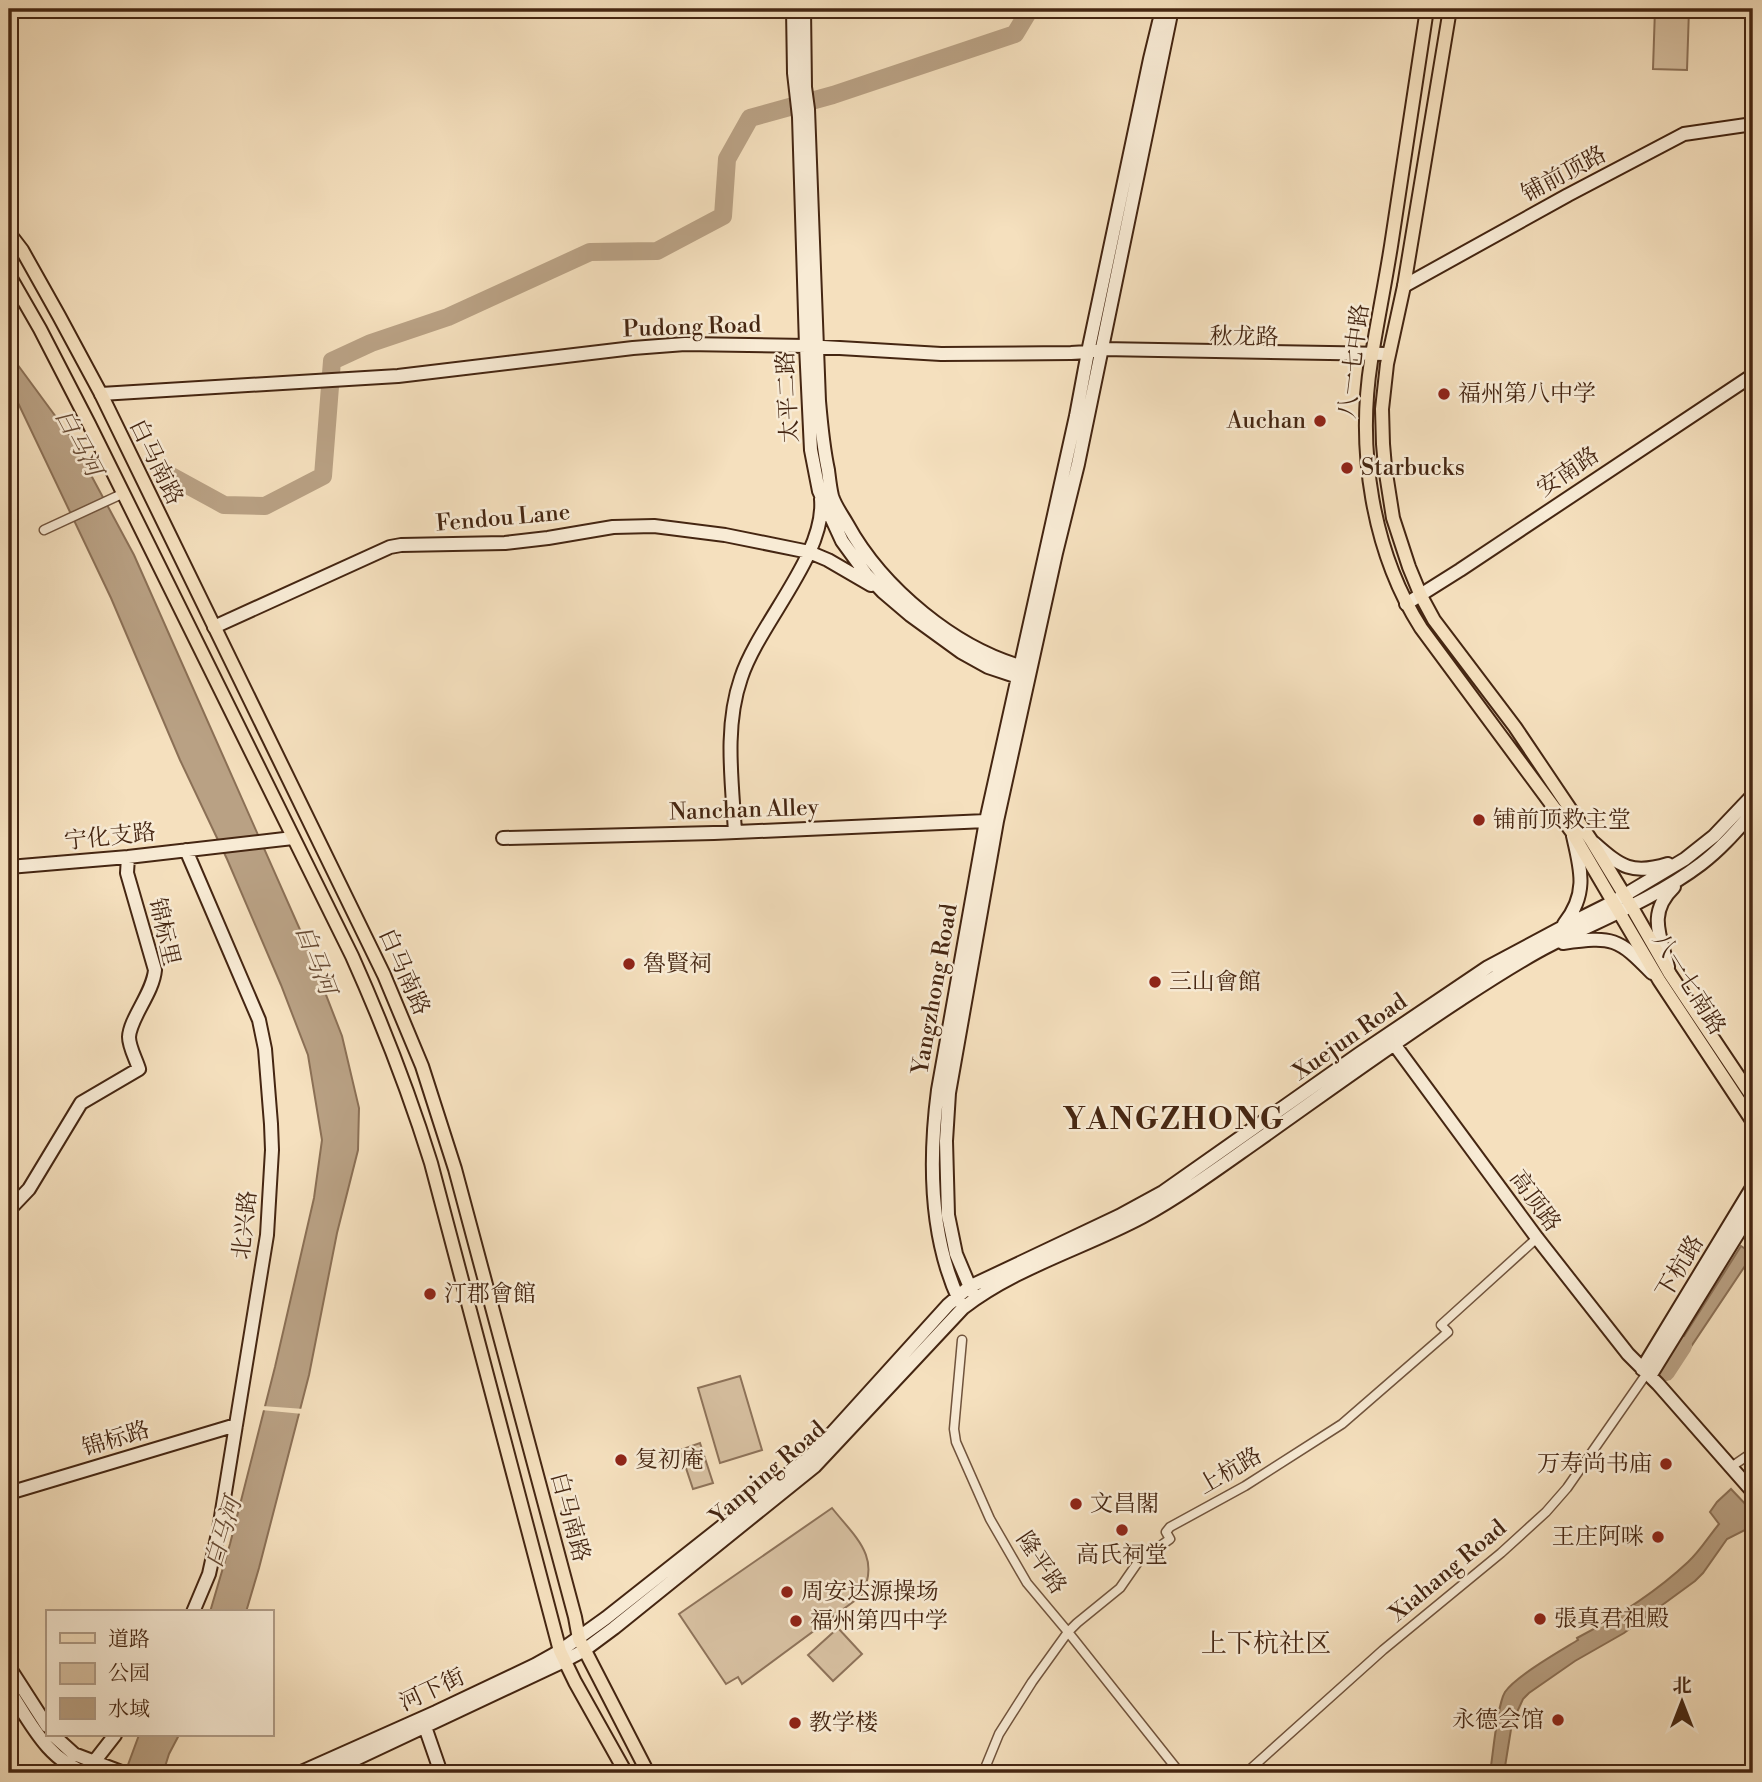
<svg xmlns="http://www.w3.org/2000/svg" width="1762" height="1782" viewBox="0 0 1762 1782" font-family="'Libre Bodoni','Noto Serif SC',serif">
  <rect width="100%" height="100%" fill="#f5e0be"/>
  <filter id="stains"><feTurbulence type="fractalNoise" baseFrequency=".00286" numOctaves="4"/><feColorMatrix values="0 0 0 0 .2 0 0 0 0 .09 0 0 0 0 .02 0 0 0 .5 -.17"/></filter>
  <radialGradient id="worn" r=".72"><stop offset=".6" stop-color="#630" stop-opacity="0"/><stop offset="1" stop-color="#630" stop-opacity=".3"/></radialGradient>
  <path fill="#d7c0a1" stroke="#8e735a" stroke-width="2" d="M 1655,9 L 1689,9 L 1687,70 L 1653,69 Z
    M 740,1376 L 762,1450 L 720,1463 L 698,1388 Z
    M 700,1443 L 713,1483 L 693,1489 L 680,1450 Z
    M 832,1508 C 855,1537 882,1557 861,1596 L 742,1684 L 738,1677 L 726,1684 L 679,1614 Z
    M 838,1628 L 862,1654 L 833,1681 L 808,1655 Z"/>
  <path fill="#b9a184" stroke="#8b7056" stroke-width="2" d="M 9,353 L 70,436 L 134,555 L 305,941 L 342,1036 L 359,1108 L 358,1150 L 337,1233 L 309,1375 L 259,1568 L 246,1612 L 210,1612 L 230,1544 L 275,1367 L 314,1198 L 322,1140 L 308,1055 L 281,985 L 227,859 L 180,760 L 111,598 L 9,384 Z
    M 1741,1246 L 1753,1254 L 1676,1369 L 1667,1363 Z
    M 1731,1489 L 1751,1510 L 1753,1526 L 1727,1539 L 1703,1573 L 1695,1581 L 1624,1633 L 1575,1661 L 1529,1693 L 1523,1699 L 1512,1723 L 1504,1773 L 1490,1773 C 1493,1755 1497,1705 1505,1692 C 1516,1676 1560,1651 1578,1640 L 1577,1638 C 1617,1617 1655,1593 1688,1562 C 1700,1551 1709,1536 1719,1524 L 1710,1512 L 1717,1502 Z
    M 139,1735 L 179,1735 L 169,1754 L 163,1773 L 125,1773 Z"/>
  <path fill="#f5e0be" d="M 262,1406 L 304,1409 L 303,1414 L 261,1410 Z"/>
  <g fill="none" stroke-linecap="round" stroke-linejoin="round">
    <path stroke="#b9a184" stroke-width="18" d="M 171,476 L 224,505 L 265,506 L 323,476 L 332,361 L 371,343 L 448,317 L 590,252 L 657,251 L 723,216 L 727,159 L 750,118 L 833,95 L 1015,34 L 1030,9
      M 1666,1372 L 1683,1346"/>
    <defs>
      <path id="street" d="M 44,530 L 124,493
        M 962,1340 L 954,1429 L 956,1442 L 990,1519 L 1027,1583 L 1068,1632 L 1180,1773
        M 1731,1467 L 1753,1452
        M 983,1773 L 999,1734 L 1032,1682 L 1068,1632 L 1077,1623 L 1120,1588 L 1138,1562 L 1170,1539 L 1166,1532 L 1170,1527 L 1245,1486 L 1342,1424 L 1448,1332 L 1441,1325 L 1537,1238
        M 1246,1773 L 1383,1650 L 1501,1553 L 1546,1512 L 1567,1488 L 1647,1373"/>
      <path id="secondary" d="M 793,9 L 794,73 L 799,117 L 806,346 L 811,450 L 819,491 L 842,541 L 866,574 L 883,592 L 910,615 L 961,652 L 988,667 L 1024,679
        M 804,9 L 805,87 L 808,109 L 819,401 C 821,424 823,447 828,470 C 829,478 830,488 832,496 C 835,506 842,515 847,524 C 882,588 956,650 1027,668
        M 1404,286 L 1568,195 L 1684,134 L 1753,124
        M 101,394 L 398,376 L 633,348 L 685,344 L 806,346 L 941,354 L 1071,353 L 1088,352 L 1102,349 L 1388,354
        M 1406,604 L 1460,570 L 1753,375
        M 214,627 L 390,547 L 401,545 L 505,543 L 548,538 L 613,527 L 654,526 L 725,535 L 809,552 L 828,560 L 871,585
        M 735,832 C 732,781 724,727 741,678 C 759,623 826,555 821,499
        M 503,838 L 714,833 L 986,821
        M 1594,843 C 1621,867 1632,875 1668,864
        M 186,850 L 259,1020 L 265,1049 L 271,1124 L 272,1150 L 267,1235 L 219,1529 L 209,1574 L 193,1612
        M 9,867 L 128,857 L 293,838
        M 1564,924 C 1588,894 1581,870 1573,836
        M 1563,943 C 1613,936 1618,938 1652,973
        M 1668,967 C 1660,935 1647,913 1674,887
        M 1394,1044 L 1537,1238 L 1628,1354 L 1658,1384 L 1753,1492
        M 9,1210 L 29,1189 L 81,1103 L 139,1069 C 136,1059 129,1047 129,1037 C 130,1018 153,993 155,970 L 127,873 L 128,857
        M 972,1292 L 956,1254 L 948,1215 L 946,1141 L 949,1093 L 997,821 L 1056,553 L 1078,464 L 1172,9
        M 960,1302 C 929,1237 929,1159 938,1090 L 986,821 L 1076,416 L 1088,352 L 1150,59 L 1159,22 L 1164,9
        M 1642,1369 L 1753,1186
        M 1650,1376 L 1753,1209
        M 9,1493 L 236,1425
        M 9,1667 L 47,1726
        M 9,1690 C 30,1722 48,1762 88,1773
        M 423,1721 L 441,1773
        M 53,1735 L 74,1754 L 124,1773
        M 90,1767 L 115,1735
        M 299,1773 L 436,1712 L 535,1665 L 560,1651 L 606,1618 L 806,1460 L 823,1443 L 948,1305 L 969,1287 L 1119,1216 L 1163,1192 L 1359,1054 L 1488,967 L 1561,928 L 1613,902 L 1685,859 L 1714,836 L 1753,795
        M 326,1773 L 564,1661 L 583,1651 L 614,1628 L 815,1466 L 963,1308 C 1016,1267 1084,1248 1142,1217 C 1182,1195 1220,1167 1257,1141 C 1325,1093 1392,1044 1461,999 C 1490,980 1522,959 1552,944 C 1602,919 1656,898 1701,864 C 1721,849 1737,830 1753,812"/>
      <path id="primary" d="M 1427,9 C 1415,88 1403,167 1391,246 C 1385,284 1377,323 1371,361 C 1357,450 1372,551 1421,628 L 1572,832 L 1659,980 L 1753,1122
        M 1450,9 L 1404,286 L 1387,364 L 1382,409 L 1383,444 L 1385,467 L 1393,518 L 1409,567 L 1421,596 L 1434,620 L 1515,727 L 1591,840 L 1631,906 L 1670,974 L 1753,1098
        M 9,233 L 22,250 L 59,316 L 101,394 L 384,975 L 422,1066 L 455,1169 L 575,1617 L 579,1639 L 648,1773
        M 9,275 L 40,329 L 89,424 L 352,956 C 382,1023 409,1092 431,1163 L 560,1651 L 575,1682 L 626,1773"/>
    </defs>
    <use href="#street" stroke="#71543d" stroke-width="11"/>
    <use href="#secondary" stroke="#452612" stroke-width="16"/>
    <use href="#primary" stroke="#452612" stroke-width="16"/>
    <use href="#street" stroke="#f8ebd5" stroke-width="8"/>
    <use href="#secondary" stroke="#f8ebd5" stroke-width="12"/>
    <use href="#primary" stroke="#f5e0be" stroke-width="12"/>
  </g>
  <g fill="#8f2418" stroke="#f8ebd5" stroke-width="2.5">
    <circle cx="1444" cy="394" r="7"/>
    <circle cx="1320" cy="421" r="7"/>
    <circle cx="1347" cy="468" r="7"/>
    <circle cx="1479" cy="820" r="7"/>
    <circle cx="629" cy="964" r="7"/>
    <circle cx="1155" cy="982" r="7"/>
    <circle cx="430" cy="1294" r="7"/>
    <circle cx="621" cy="1460" r="7"/>
    <circle cx="1666" cy="1464" r="7"/>
    <circle cx="1076" cy="1504" r="7"/>
    <circle cx="1122" cy="1530" r="7"/>
    <circle cx="1658" cy="1537" r="7"/>
    <circle cx="787" cy="1592" r="7"/>
    <circle cx="1540" cy="1619" r="7"/>
    <circle cx="796" cy="1621" r="7"/>
    <circle cx="1558" cy="1720" r="7"/>
    <circle cx="795" cy="1723" r="7"/>
  </g>
  <g text-anchor="middle" dominant-baseline="central" stroke-width="5" stroke-linejoin="round" paint-order="stroke">
    <g font-size="23" fill="#452612" stroke="#f8ebd5">
      <text transform="translate(1564 174) rotate(-28)">铺前顶路</text>
      <text transform="translate(692 327) rotate(-2)">Pudong Road</text>
      <text transform="translate(1244 337) rotate(1)">秋龙路</text>
      <text transform="translate(1354 361) rotate(-83)">八一七中路</text>
      <text transform="translate(788 397) rotate(-93)">太平二路</text>
      <text transform="translate(156 462) rotate(64)">白马南路</text>
      <text transform="translate(1568 472) rotate(-34)">安南路</text>
      <text transform="translate(503 518) rotate(-5)">Fendou Lane</text>
      <text transform="translate(744 810) rotate(-2)">Nanchan Alley</text>
      <text transform="translate(110 837) rotate(-6)">宁化支路</text>
      <text transform="translate(164 932) rotate(77)">锦标里</text>
      <text transform="translate(404 972) rotate(66)">白马南路</text>
      <text transform="translate(1689 984) rotate(58)">八一七南路</text>
      <text transform="translate(935 989) rotate(-80)">Yangzhong Road</text>
      <text transform="translate(1350 1037) rotate(-35)">Xuejun Road</text>
      <text transform="translate(1535 1201) rotate(54)">高顶路</text>
      <text transform="translate(245 1225) rotate(-84)">北兴路</text>
      <text transform="translate(1680 1267) rotate(-59)">下杭路</text>
      <text transform="translate(116 1439) rotate(-17)">锦标路</text>
      <text transform="translate(1230 1471) rotate(-30)">上杭路</text>
      <text transform="translate(768 1473) rotate(-41)">Yanping Road</text>
      <text transform="translate(570 1517) rotate(75)">白马南路</text>
      <text transform="translate(1041 1563) rotate(56)">隆平路</text>
      <text transform="translate(1448 1571) rotate(-40)">Xiahang Road</text>
      <text transform="translate(432 1690) rotate(-25)">河下街</text>
    </g>
    <g font-size="23" fill="#452612" stroke="#f8ebd5" text-anchor="start">
      <text x="1458" y="394">福州第八中学</text>
      <text x="1306" y="421" text-anchor="end">Auchan</text>
      <text x="1361" y="468">Starbucks</text>
      <text x="1493" y="820">铺前顶救主堂</text>
      <text x="643" y="964">魯賢祠</text>
      <text x="1169" y="982">三山會館</text>
      <text x="444" y="1294">汀郡會館</text>
      <text x="635" y="1460">复初庵</text>
      <text x="1652" y="1464" text-anchor="end">万寿尚书庙</text>
      <text x="1090" y="1504">文昌閣</text>
      <text x="1644" y="1537" text-anchor="end">王庄阿咪</text>
      <text x="1122" y="1555" text-anchor="middle">高氏祠堂</text>
      <text x="801" y="1592">周安达源操场</text>
      <text x="1554" y="1619">張真君祖殿</text>
      <text x="810" y="1621">福州第四中学</text>
      <text x="1544" y="1720" text-anchor="end">永德会馆</text>
      <text x="809" y="1723">教学楼</text>
    </g>
    <g font-size="24" font-style="italic" fill="#684b34" stroke="#f8ebd5">
      <text transform="translate(78 443) rotate(62)">白马河</text>
      <text transform="translate(315 960) rotate(69)">白马河</text>
      <text transform="translate(224 1533) rotate(-73)">白马河</text>
    </g>
    <g font-size="26" fill="#452612" stroke="#f8ebd5">
      <text x="1266" y="1644">上下杭社区</text>
    </g>
    <g font-size="30" font-weight="bold" letter-spacing="2" fill="#452612" stroke="#f8ebd5">
      <text x="1174" y="1120">YANGZHONG</text>
    </g>
  </g>
  <rect width="1762" height="1782" fill="none" stroke="#f5e0be" stroke-width="35"/>
  <rect x="10" y="10" width="1741" height="1761" fill="none" stroke="#452612" stroke-width="3.5"/>
  <rect x="18" y="18" width="1727" height="1747" fill="none" stroke="#452612" stroke-width="2"/>
  <rect x="46" y="1610" width="228" height="126" fill="#f8ebd5" stroke="#b09c87" stroke-width="2"/>
  <rect x="60" y="1633" width="35" height="10" fill="#f5e0be" stroke="#b09c87" stroke-width="2"/>
  <text x="108" y="1646" font-size="21" fill="#452612">道路</text>
  <rect x="60" y="1663" width="35" height="21" fill="#d7c0a1" stroke="#b09c87" stroke-width="2"/>
  <text x="108" y="1680" font-size="21" fill="#452612">公园</text>
  <rect x="60" y="1698" width="35" height="21" fill="#b9a184" stroke="#b09c87" stroke-width="2"/>
  <text x="108" y="1716" font-size="21" fill="#452612">水域</text>
  <g transform="translate(1682 1702)" stroke="#f8ebd5" stroke-width="5" paint-order="stroke">
  <path d="M0-5L12 26L0 18L-12 26Z" fill="#452612"/>
  <text y="-10" font-size="19" font-weight="bold" text-anchor="middle" fill="#452612">北</text>
  </g>
  <rect width="100%" height="100%" filter="url(#stains)"/>
  <rect width="100%" height="100%" fill="url(#worn)"/>
</svg>
